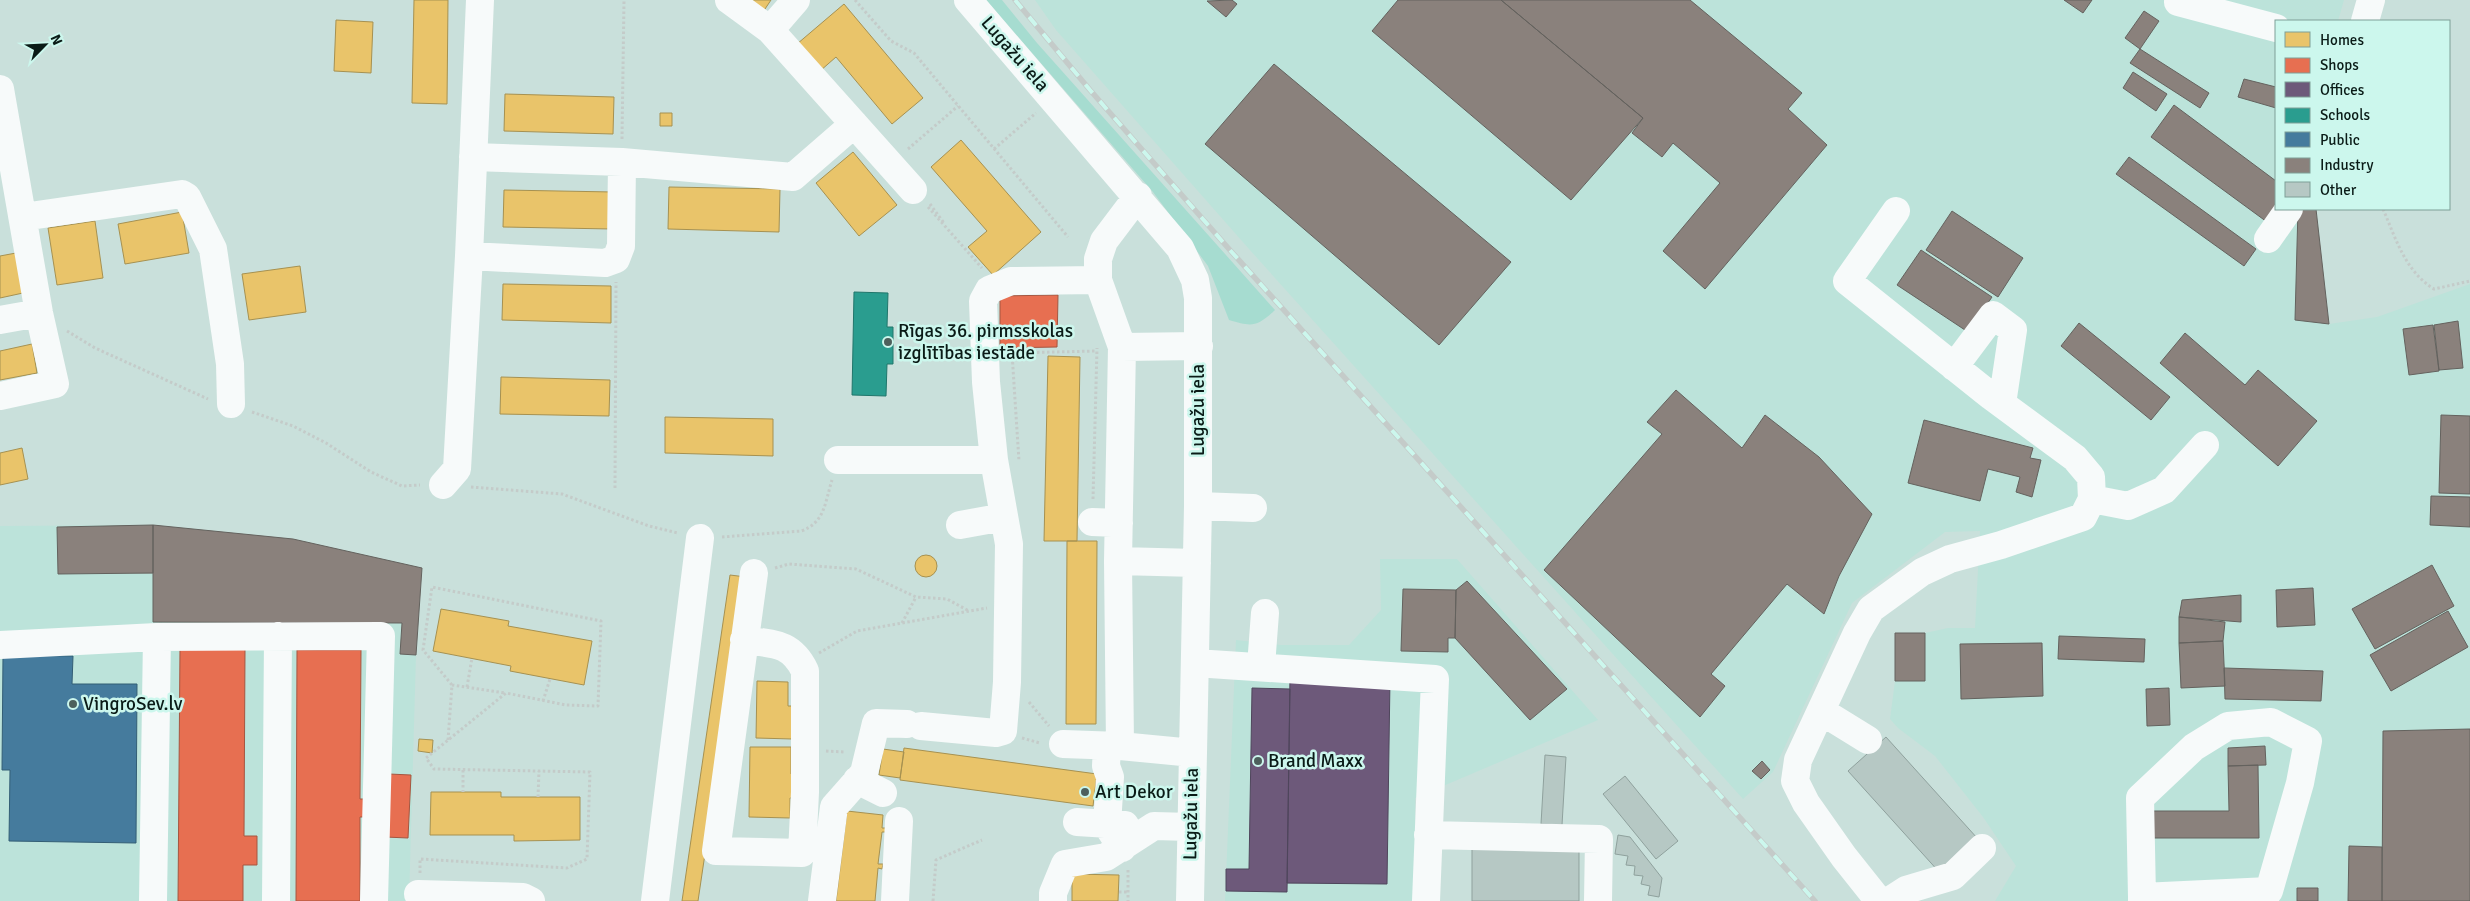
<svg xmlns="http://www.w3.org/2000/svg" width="2470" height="901" viewBox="0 0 2470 901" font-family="Signika,sans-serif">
  <rect width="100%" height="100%" fill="#c9e0db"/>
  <path fill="#bce3da" d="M 1035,0 L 2344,0 L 2338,21 L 2276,21 L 2276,209 L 2316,209 L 2329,324 L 2377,317 L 2470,284 L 2470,901 L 1995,901 L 2016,866 L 1983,817 L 1935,756 L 1898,728 L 1890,719 L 1895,681 L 1895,633 L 1925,633 L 1948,628 L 1975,628 L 1980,531 L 1945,532 L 1852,603 L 1773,772 L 1743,799 L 1249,249 L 1056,30 Z
    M 153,525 L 293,539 L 422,568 L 416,655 L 409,901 L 0,901 L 0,526 Z
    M 1380,559 L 1457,559 L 1598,720 L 1415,798 L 1416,901 L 1225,901 L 1236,640 L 1281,645 L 1349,645 L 1381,610 Z"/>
  <path fill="#a6dcd0" d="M 986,0 L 1002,0 L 1037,43 L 1275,310 C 1257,327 1252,327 1229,320 L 1208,266 L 1153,192 Z"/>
  <path fill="#e9c46a" stroke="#a69151" d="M 414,0 L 448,0 L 447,104 L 412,103 Z
    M 738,0 L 771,0 L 761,15 Z
    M 844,4 L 923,98 L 892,124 L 836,57 L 820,71 L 797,44 Z
    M 336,20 L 373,22 L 371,73 L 334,71 Z
    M 505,94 L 614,97 L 613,134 L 504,131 Z
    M 660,113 L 672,113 L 672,126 L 660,126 Z
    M 961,140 L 1041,232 L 993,275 L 968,247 L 987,231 L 931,167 Z
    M 853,152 L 897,205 L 859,236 L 816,183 Z
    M 669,187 L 780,189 L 779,232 L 668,229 Z
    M 504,190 L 613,192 L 612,229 L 503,227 Z
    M 182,212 L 189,253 L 125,264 L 118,224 Z
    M 95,221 L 103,278 L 57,285 L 48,228 Z
    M 16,253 L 23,293 L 0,298 L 0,256 Z
    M 300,266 L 306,312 L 249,320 L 242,274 Z
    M 503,284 L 611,286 L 611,323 L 502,320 Z
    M 32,344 L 37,373 L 0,380 L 0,351 Z
    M 1048,356 L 1080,357 L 1077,541 L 1044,541 Z
    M 501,377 L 610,380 L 609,416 L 500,414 Z
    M 665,417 L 773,419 L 773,456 L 665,453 Z
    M 22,448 L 28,479 L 0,485 L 0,453 Z
    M 1067,541 L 1097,541 L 1096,724 L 1066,724 Z
    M915 566a11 11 0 1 1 22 0a11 11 0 1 1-22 0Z
    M 730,575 L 746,577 L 698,901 L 682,901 Z
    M 441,609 L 509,621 L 508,626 L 592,641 L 584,685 L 510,671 L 511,666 L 433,651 Z
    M 757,681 L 788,682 L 788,706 L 793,706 L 792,739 L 756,738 Z
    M 419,739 L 433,740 L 432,753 L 418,751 Z
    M 750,747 L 791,747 L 791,774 L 795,774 L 795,798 L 790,798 L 790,818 L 749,817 Z
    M 904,748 L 1097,774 L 1093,806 L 900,780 Z
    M 883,749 L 904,752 L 900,778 L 879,775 Z
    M 431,792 L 501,792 L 501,797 L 580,797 L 580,840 L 514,841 L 514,835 L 430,835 Z
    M 847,811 L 883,815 L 882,828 L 886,828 L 886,832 L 882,832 L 878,864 L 883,864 L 882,869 L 878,868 L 875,901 L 836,901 Z
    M 1072,874 L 1119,875 L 1118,901 L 1072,901 Z"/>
  <path fill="#e76f51" stroke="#a55640" d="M 1058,295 L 1057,347 L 1000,348 L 1000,296 Z
    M 180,648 L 245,649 L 244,836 L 257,836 L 257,865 L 243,865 L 243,901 L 178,901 Z
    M 297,650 L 361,650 L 360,799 L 366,799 L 366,817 L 360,817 L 360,901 L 296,901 Z
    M 389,774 L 411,775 L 408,838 L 385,837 Z"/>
  <path fill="#6d597a" stroke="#4f465c" d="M 1290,676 L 1390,678 L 1387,884 L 1287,883 Z
    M 1252,688 L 1290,689 L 1287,892 L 1226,891 L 1226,869 L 1249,869 Z"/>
  <path fill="#2a9d8f" stroke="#20766b" d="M 854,292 L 888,293 L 887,327 L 893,327 L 893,364 L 887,364 L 886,396 L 852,395 Z"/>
  <path fill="#457b9d" stroke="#335e75" d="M 3,655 L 73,656 L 72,684 L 137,684 L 136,843 L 9,841 L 10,770 L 2,770 Z"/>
  <path fill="#8a817c" stroke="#64625e" d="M 1232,0 L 1237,4 L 1226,17 L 1207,1 Z
    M 1398,0 L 1501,0 L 1643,118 L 1571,200 L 1372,31 Z
    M 1501,0 L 1690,0 L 1802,93 L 1788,109 L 1827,145 L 1705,289 L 1663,251 L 1720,183 L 1673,143 L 1662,157 L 1632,133 L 1643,118 Z
    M 2064,0 L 2092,0 L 2083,13 Z
    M 2144,11 L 2159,21 L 2140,49 L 2125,38 Z
    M 2140,49 L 2209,93 L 2200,108 L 2130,63 Z
    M 1274,64 L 1511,262 L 1439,345 L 1205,144 Z
    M 2133,72 L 2167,94 L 2156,111 L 2123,88 Z
    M 2244,79 L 2276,87 L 2276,108 L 2238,97 Z
    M 2174,105 L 2276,181 L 2276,209 L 2267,222 L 2151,137 Z
    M 2129,157 L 2256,249 L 2244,266 L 2116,174 Z
    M 2298,209 L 2316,209 L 2329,324 L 2295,320 Z
    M 1952,211 L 2023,258 L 1998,297 L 1926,250 Z
    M 1921,250 L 1992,297 L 1968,332 L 1897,285 Z
    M 2458,321 L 2463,368 L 2439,370 L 2434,325 Z
    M 2079,323 L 2170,397 L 2151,420 L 2061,346 Z
    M 2433,325 L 2439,371 L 2409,375 L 2403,329 Z
    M 2185,333 L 2245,385 L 2258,370 L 2317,421 L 2278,466 L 2160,363 Z
    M 1676,390 L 1742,448 L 1765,415 L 1819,457 L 1872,514 L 1839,576 L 1824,614 L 1787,584 L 1711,674 L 1725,686 L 1700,717 L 1544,570 L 1662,434 L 1647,422 Z
    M 2441,415 L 2470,416 L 2470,494 L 2439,493 Z
    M 1924,420 L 2033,448 L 2030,458 L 2041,460 L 2032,497 L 2016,492 L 2020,477 L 1988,469 L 1980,501 L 1908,483 Z
    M 2431,496 L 2470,497 L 2470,527 L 2430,525 Z
    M 153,525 L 153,573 L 58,574 L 57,527 Z
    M 153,525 L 293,539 L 422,568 L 416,655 L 400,654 L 402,623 L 153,622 Z
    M 2432,565 L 2454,606 L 2375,649 L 2352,609 Z
    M 1467,581 L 1567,689 L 1530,720 L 1455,638 L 1456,590 Z
    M 2313,588 L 2315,625 L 2277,627 L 2276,590 Z
    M 1403,589 L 1456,590 L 1455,638 L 1448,638 L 1448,652 L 1401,651 Z
    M 2241,595 L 2241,622 L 2179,617 L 2182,600 Z
    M 2448,611 L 2468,647 L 2391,691 L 2370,655 Z
    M 2179,617 L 2225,622 L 2223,641 L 2179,643 Z
    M 1895,633 L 1925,633 L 1925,681 L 1895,681 Z
    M 2059,636 L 2145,639 L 2144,662 L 2058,659 Z
    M 2223,641 L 2225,686 L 2181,688 L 2179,643 Z
    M 2042,643 L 2043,696 L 1961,699 L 1960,644 Z
    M 2224,668 L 2323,671 L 2321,701 L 2225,699 Z
    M 2169,688 L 2170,725 L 2147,726 L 2146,689 Z
    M 2470,729 L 2470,901 L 2382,901 L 2383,731 Z
    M 2265,746 L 2266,765 L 2228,766 L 2228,748 Z
    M 1762,761 L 1770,770 L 1761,779 L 1752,771 Z
    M 2258,765 L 2259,838 L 2148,838 L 2148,811 L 2229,811 L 2228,766 Z
    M 2349,846 L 2382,847 L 2382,901 L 2348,901 Z
    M 2297,888 L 2318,888 L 2318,901 L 2297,901 Z"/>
  <path fill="#b6c8c4" stroke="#8fa19d" d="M 1886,737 L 1978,839 L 1940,873 L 1848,771 Z
    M 1545,755 L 1566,757 L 1562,825 L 1541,824 Z
    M 1625,776 L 1678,841 L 1656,859 L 1603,794 Z
    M 1618,835 L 1630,837 L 1662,878 L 1659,897 L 1648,895 L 1650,886 L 1641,884 L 1643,876 L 1634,875 L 1635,866 L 1626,865 L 1628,856 L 1615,854 Z
    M 1472,849 L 1579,850 L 1579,901 L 1472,901 Z"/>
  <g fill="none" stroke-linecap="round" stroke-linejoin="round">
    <path stroke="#c4cbc9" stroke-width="3" stroke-dasharray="2.5 2.5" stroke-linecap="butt" d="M 855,0 L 891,41 L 914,53 L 1068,237
      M 622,139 L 624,0
      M 908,149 L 958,106
      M 994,149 L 1036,113
      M 930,204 L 944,223
      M 928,207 L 982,268
      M 2383,209 C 2396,239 2405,271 2434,289 L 2470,281
      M 67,331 L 95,348 L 208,399
      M 1006,353 L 1012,353 L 1019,461
      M 1012,353 L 1096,351
      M 252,412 L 293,426 L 326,443 L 371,472 L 402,486 L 420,485
      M 471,487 L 562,494 L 649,526 L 678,533
      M 615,488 L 616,282
      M 1093,499 L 1097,348
      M 722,537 L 801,531 C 825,523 825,502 832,480
      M 775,568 L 789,564 L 856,569 L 916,597 L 947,599 L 969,611
      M 902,623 L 916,597
      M 819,653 L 857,631 L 987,608
      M 467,687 L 472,658
      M 543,701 L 550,679
      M 1029,702 L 1049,726
      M 1022,738 L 1040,743
      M 448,740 L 452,685 L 505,693
      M 826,751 L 845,752
      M 463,770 L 463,792
      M 538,797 L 539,771
      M 1128,870 L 1128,901
      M 420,873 L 420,859 L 567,868 L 587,859 L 590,772 L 434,769 L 426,758 L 506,693 L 566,705 L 598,706 L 601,621 L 432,587 L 423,650 L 452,685
      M 1119,892 L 1128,892
      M 933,901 L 936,860 L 982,840"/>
    <path stroke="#f7fafa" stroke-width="28" d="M 729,0 L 770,30 L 913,190
      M 968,0 L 1180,248 L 1195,280 L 1198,298 L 1198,506 L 1190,901
      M 2178,2 L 2276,28
      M 2365,21 L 2371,0
      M 770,30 L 796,0
      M 0,89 L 39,313 L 55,384 L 0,396
      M 473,157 L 622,162 L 793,177 L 854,124
      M 23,217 L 182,194 L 187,197 L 213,249 L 230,364 L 231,404
      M 2268,239 L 2289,209
      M 469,256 L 605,263 L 616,259 L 621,246 L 622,162
      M 0,320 L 39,313
      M 1122,347 L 1199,346
      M 1954,367 L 1993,315 L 2013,330 L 2002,404
      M 838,460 L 994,460
      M 443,485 L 457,469 L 469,256 L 480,0
      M 2092,499 L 2128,506 L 2164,490 L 2205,445
      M 1198,506 L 1253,508
      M 1092,522 L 1119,523
      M 960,525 L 1004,517
      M 1118,561 L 1197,563
      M 744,640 C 773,644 791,642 805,671 L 805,792 L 802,853 L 716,851 L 754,573
      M 0,645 L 157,637
      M 1195,663 L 1435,679 L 1426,901
      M 1261,666 L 1265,613
      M 1821,711 L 1868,740
      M 921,726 L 996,733 L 1003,731 L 1007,682 L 1009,544 L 994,460 L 986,382 L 983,301 L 989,290 L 1011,281 L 1098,280
      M 1063,744 L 1120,746 L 1193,753
      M 1107,746 L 1106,766 L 1110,777 L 1107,825 L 1122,848
      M 1120,746 L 1118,561 L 1122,347 L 1098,280 L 1098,259 L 1104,241 L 1138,196
      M 857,780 L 883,793
      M 1077,822 L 1125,825
      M 1428,835 L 1599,839 L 1598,901
      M 418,894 L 523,897 L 531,901
      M 2142,897 L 2269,891 L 2300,783 L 2308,741 L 2271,722 L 2228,726 L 2194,747 L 2140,798 L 2142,897 L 2142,901
      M 153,901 L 157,637 L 381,636 L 374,901
      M 276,901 L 278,636
      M 655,901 L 700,538
      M 822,901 L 834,807 L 864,773 L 876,723 L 907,724
      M 895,901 L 899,821
      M 1053,901 L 1053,893 L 1065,864 L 1106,857 L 1154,826 L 1191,827
      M 1879,901 L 1844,857 L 1806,803 L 1795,781 L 1798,760 L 1857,633 L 1871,609 L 1922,572 L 1950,559 L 2001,545 L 2083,517 L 2092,499 L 2091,477 L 2075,458 L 1991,396 L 1847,281 L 1896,211
      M 1889,901 L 1906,890 L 1953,876 L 1982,848"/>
    <defs>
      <path id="rail" d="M 1015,0 L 1090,90 L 1229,249 L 1815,901"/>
    </defs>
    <use href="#rail" stroke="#c4cbc9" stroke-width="5.5"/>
    <use href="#rail" stroke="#ccf7ed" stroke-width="4" stroke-dasharray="11" stroke-linecap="butt"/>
  </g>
  <g fill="#4d605c" stroke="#ccf7ed" stroke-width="2">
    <circle cx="888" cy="342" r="5"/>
    <circle cx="73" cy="704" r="5"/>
    <circle cx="1258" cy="761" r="5"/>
    <circle cx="1085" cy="792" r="5"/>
  </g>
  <g text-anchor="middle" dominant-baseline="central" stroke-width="5" stroke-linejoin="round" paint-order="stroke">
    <g font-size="19" fill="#0a1b17" stroke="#ccf7ed">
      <text transform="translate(1015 54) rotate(49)">Lugažu iela</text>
      <text transform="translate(1198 410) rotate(-90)">Lugažu iela</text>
      <text transform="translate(1191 814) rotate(-89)">Lugažu iela</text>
    </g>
    <g font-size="19" fill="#0a1b17" stroke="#ccf7ed" text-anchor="start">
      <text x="898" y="331">Rīgas 36. pirmsskolas<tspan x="898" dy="22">izglītības iestāde</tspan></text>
      <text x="83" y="704">VingroSev.lv</text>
      <text x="1268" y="761">Brand Maxx</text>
      <text x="1095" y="792">Art Dekor</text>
    </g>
  </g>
  <rect x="2275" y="20" width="175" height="190" fill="#ccf7ed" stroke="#7e9f97"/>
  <rect x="2285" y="32" width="25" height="15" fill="#e9c46a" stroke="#7e9f97"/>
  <text x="2320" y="45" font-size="15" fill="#0a1b17">Homes</text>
  <rect x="2285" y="58" width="25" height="15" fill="#e76f51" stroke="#7e9f97"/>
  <text x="2320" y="70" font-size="15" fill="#0a1b17">Shops</text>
  <rect x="2285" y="82" width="25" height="15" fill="#6d597a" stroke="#7e9f97"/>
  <text x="2320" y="95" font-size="15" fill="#0a1b17">Offices</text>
  <rect x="2285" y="108" width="25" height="15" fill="#2a9d8f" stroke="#7e9f97"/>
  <text x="2320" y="120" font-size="15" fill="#0a1b17">Schools</text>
  <rect x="2285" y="132" width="25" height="15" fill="#457b9d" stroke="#7e9f97"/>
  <text x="2320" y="145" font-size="15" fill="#0a1b17">Public</text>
  <rect x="2285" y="158" width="25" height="15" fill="#8a817c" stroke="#7e9f97"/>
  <text x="2320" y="170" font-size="15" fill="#0a1b17">Industry</text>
  <rect x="2285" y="182" width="25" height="15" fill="#b6c8c4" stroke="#7e9f97"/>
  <text x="2320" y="195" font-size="15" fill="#0a1b17">Other</text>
  <g transform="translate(45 45) rotate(66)" stroke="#ccf7ed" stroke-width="4" paint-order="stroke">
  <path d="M0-4L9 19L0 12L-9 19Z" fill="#0a1b17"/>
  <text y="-8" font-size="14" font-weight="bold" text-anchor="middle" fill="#0a1b17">N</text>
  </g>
</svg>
